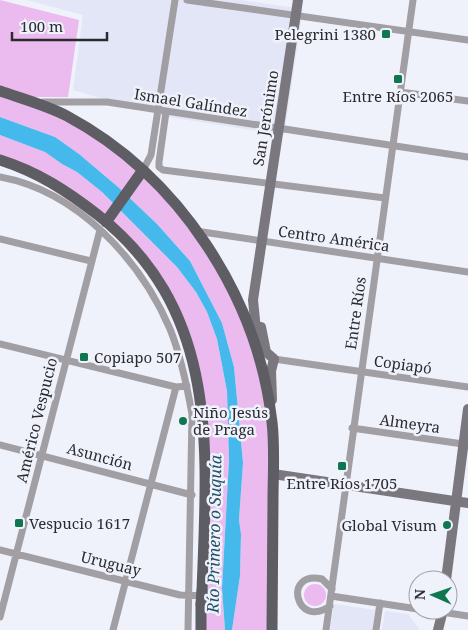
<svg xmlns="http://www.w3.org/2000/svg" width="468" height="630" viewBox="0 0 468 630" font-family="'Noto Serif',serif">
  <rect width="100%" height="100%" fill="#eff1fb"/>
  <path fill="#e2e6f7" d="M 27,0 L 240,0 L 303,9 L 284,135 L 162,116 L 73,90 L 83,15 Z
    M 334,604 L 375,610 L 373,630 L 330,630 Z
    M 385,611 L 408,614 L 420,630 L 382,630 Z"/>
  <path fill="#ebbaef" d="M 0,0 L 79,20 L 68,97 L 27,97 L 0,88 Z
    M 0,91 L 48,107 L 143,170 L 227,278 L 268,399 L 272,630 L 232,630 L 240,576 L 241,534 L 239,520 L 243,463 L 234,367 L 222,323 L 190,261 L 157,224 L 118,187 L 79,154 L 55,137 L 0,117 Z
    M 0,135 L 45,152 L 62,164 L 77,172 L 102,192 L 177,267 L 196,292 L 207,312 L 217,339 L 227,391 L 229,460 L 222,588 L 225,630 L 201,630 L 200,391 L 158,279 L 74,196 L 0,160 Z
    M304 595a11 11 0 1 1 22 0a11 11 0 1 1-22 0Z"/>
  <path fill="#46b9ec" d="M 0,117 L 55,137 L 79,154 L 118,187 L 157,224 L 190,261 L 222,323 L 234,367 L 243,463 L 239,520 L 241,534 L 240,576 L 232,630 L 225,630 L 222,588 L 229,460 L 227,391 L 217,339 L 207,312 L 196,292 L 177,267 L 102,192 L 77,172 L 62,164 L 45,152 L 0,135 Z"/>
  <g fill="none" stroke-linecap="round" stroke-linejoin="round">
    <path stroke="#a19fa4" stroke-width="7" d="M 187,0 L 468,40
      M 400,92 L 468,101
      M 43,102 L 107,102 L 468,157
      M 166,112 L 159,162 L 159,167 L 163,170 L 385,198
      M 143,170 L 151,155 L 175,0
      M 0,177 C 77,191 140,259 170,329 C 181,356 187,386 192,414 L 188,630
      M 196,231 L 468,272
      M 0,239 L 91,261
      M 0,344 L 176,387 L 187,386
      M 274,359 L 468,387
      M 352,428 L 463,444
      M 0,445 L 192,495
      M 0,550 L 180,595 L 217,596
      M 331,596 L 418,609
      M 330,606 C 296,630 282,570 322,579 L 332,589
      M 428,610 L 468,616
      M 0,617 L 100,230
      M 113,630 L 176,387
      M 326,630 L 413,0
      M 376,630 L 380,603"/>
    <path stroke="#7a787e" stroke-width="10" d="M 261,327 L 266,352 L 274,359 L 271,371 L 272,400
      M 257,340 L 253,300 L 298,0
      M 273,474 L 468,503
      M 446,580 L 468,409
      M 438,630 L 443,610"/>
    <path stroke="#5f5d64" stroke-width="11" d="M 0,91 C 23,99 46,105 67,116 C 179,176 258,297 272,422 C 275,448 273,475 273,501 C 273,544 272,587 272,630
      M 0,160 C 38,172 67,191 98,215 C 221,312 207,451 202,591
      M 106,222 L 143,170
      M 201,630 L 201,604"/>
    <path stroke="#5f5d64" stroke-width="11" d="M 201,604 L 202,591"/>
  </g>
  <g fill="#0f774f" stroke="#eff1fb" stroke-width="2">
    <rect x="381" y="29" width="10" height="10" rx="2.5"/>
    <rect x="393" y="74" width="10" height="10" rx="2.5"/>
    <rect x="79" y="352" width="10" height="10" rx="2.5"/>
    <circle cx="183" cy="421" r="5"/>
    <rect x="337" y="461" width="10" height="10" rx="2.5"/>
    <rect x="14" y="518" width="10" height="10" rx="2.5"/>
    <circle cx="447" cy="525" r="5"/>
  </g>
  <g text-anchor="middle" dominant-baseline="central" stroke-width="5" stroke-linejoin="round" paint-order="stroke">
    <g font-size="15" fill="#2a2b2f" stroke="#eff1fb" text-anchor="start">
      <text x="376" y="34" text-anchor="end">Pelegrini 1380</text>
      <text x="398" y="96" text-anchor="middle">Entre Ríos 2065</text>
      <text x="94" y="357">Copiapo 507</text>
      <text x="193" y="412">Niño Jesús<tspan x="193" dy="17">de Praga</tspan></text>
      <text x="342" y="483" text-anchor="middle">Entre Ríos 1705</text>
      <text x="29" y="523">Vespucio 1617</text>
      <text x="437" y="525" text-anchor="end">Global Visum</text>
    </g>
    <g font-size="15" fill="#2a2b2f" stroke="#eff1fb">
      <text transform="translate(191 102) rotate(9)">Ismael Galíndez</text>
      <text transform="translate(265 118) rotate(-81)">San Jerónimo</text>
      <text transform="translate(334 238) rotate(8)">Centro América</text>
      <text transform="translate(355 313) rotate(-82)">Entre Ríos</text>
      <text transform="translate(403 364) rotate(8)">Copiapó</text>
      <text transform="translate(36 420) rotate(-76)">Américo Vespucio</text>
      <text transform="translate(410 423) rotate(8)">Almeyra</text>
      <text transform="translate(100 456) rotate(15)">Asunción</text>
      <text transform="translate(111 563) rotate(14)">Uruguay</text>
    </g>
    <g font-size="16" font-style="italic" fill="#214f64" stroke="#eff1fb">
      <text transform="translate(214 534) rotate(-89)">Río Primero o Suquía</text>
    </g>
  </g>
  <g transform="translate(433 595) rotate(272)"><circle r="24" fill="#eff1fb" stroke="#a0a2a9"/>
  <path d="M0-4L9 19L0 12L-9 19Z" fill="#0f774f"/>
  <text y="-8" font-size="14" font-weight="bold" text-anchor="middle" fill="#2a2b2f">N</text>
  </g>
  <path d="M12 32v8h95v-8" fill="none" stroke="#2a2b2f" stroke-width="2.5"/>
  <text x="20" y="32" font-size="15" fill="#2a2b2f" stroke="#eff1fb" stroke-width="4" paint-order="stroke">100 m</text>
</svg>
